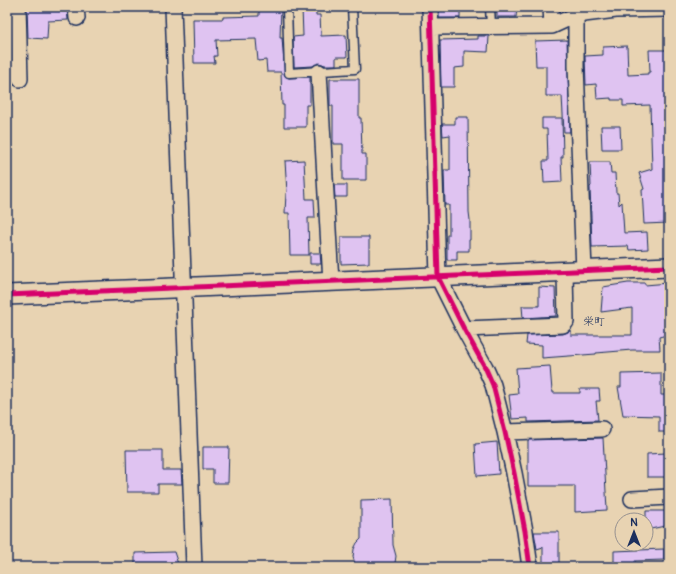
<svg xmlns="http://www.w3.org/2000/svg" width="676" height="574" viewBox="0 0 676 574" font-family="Pangolin,'Klee One',sans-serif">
  <rect width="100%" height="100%" fill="#e8d3b2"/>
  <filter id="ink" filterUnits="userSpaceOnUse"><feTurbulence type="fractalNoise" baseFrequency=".025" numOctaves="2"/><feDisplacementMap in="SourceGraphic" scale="8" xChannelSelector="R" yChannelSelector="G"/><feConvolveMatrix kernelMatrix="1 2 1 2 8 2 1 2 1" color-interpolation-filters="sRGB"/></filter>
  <g filter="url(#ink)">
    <path fill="#dfc3f1" stroke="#1b2f5e" d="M 27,7 L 67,7 L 68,20 L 48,21 L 47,39 L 28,38 Z
      M 259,7 L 281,7 L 280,38 L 282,38 L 285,76 L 289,78 L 310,77 L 310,105 L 306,105 L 306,127 L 284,127 L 284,105 L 282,105 L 281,72 L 267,72 L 266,60 L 258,61 L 256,39 L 216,40 L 217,56 L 214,56 L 215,63 L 194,63 L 193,19 L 223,19 L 223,17 L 259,16 Z
      M 316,7 L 316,15 L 320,15 L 321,36 L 346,35 L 347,57 L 336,57 L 336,65 L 325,65 L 319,63 L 313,66 L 294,67 L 293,37 L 303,36 L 302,8 Z
      M 439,7 L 460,7 L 460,18 L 439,18 Z
      M 497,7 L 517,7 L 516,17 L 497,17 Z
      M 478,36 L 489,36 L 488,52 L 464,51 L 464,67 L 454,68 L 454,87 L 441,87 L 440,40 L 478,39 Z
      M 567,40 L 570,132 L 564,132 L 562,96 L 546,96 L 546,66 L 536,66 L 535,41 Z
      M 627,46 L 628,75 L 648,74 L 648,72 L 650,72 L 649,50 L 669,50 L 669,223 L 644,224 L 642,190 L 644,189 L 639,173 L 652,169 L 650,105 L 623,106 L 623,100 L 611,100 L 611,98 L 597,99 L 596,84 L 586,85 L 585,56 L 603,55 L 603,47 Z
      M 330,79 L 359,79 L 359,118 L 361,118 L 362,154 L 366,154 L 366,180 L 343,180 L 343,144 L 333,144 L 333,106 L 330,106 Z
      M 455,117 L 468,117 L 469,212 L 470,220 L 470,240 L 469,240 L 469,251 L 457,251 L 457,260 L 447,260 L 447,235 L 449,235 L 449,205 L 445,205 L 444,170 L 450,170 L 450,135 L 443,136 L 442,124 L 455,124 Z
      M 542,118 L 562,118 L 563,157 L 561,157 L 562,182 L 544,183 L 543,161 L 548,161 L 547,129 L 542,129 Z
      M 601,126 L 620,126 L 621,149 L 602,149 Z
      M 304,160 L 306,199 L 314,199 L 315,218 L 308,218 L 309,255 L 290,255 L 289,213 L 285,213 L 286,193 L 287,192 L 285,161 Z
      M 590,162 L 610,162 L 611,173 L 615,173 L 616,193 L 618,193 L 619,205 L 622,202 L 624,233 L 647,232 L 648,249 L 629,250 L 628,246 L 592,247 L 590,187 L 591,186 Z
      M 334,185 L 347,185 L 347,197 L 335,197 Z
      M 341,237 L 369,237 L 369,263 L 341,264 Z
      M 310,253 L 320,253 L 321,264 L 310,264 Z
      M 628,283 L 645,283 L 645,285 L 669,283 L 669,303 L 666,303 L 667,335 L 659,337 L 660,350 L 632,350 L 596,353 L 596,354 L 542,358 L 542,345 L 526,344 L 527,335 L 563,334 L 570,331 L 571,331 L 571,335 L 632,335 L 632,308 L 601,312 L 603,287 Z
      M 539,287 L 555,288 L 556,316 L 523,318 L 522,306 L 539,306 Z
      M 550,366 L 552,391 L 553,391 L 553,393 L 580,393 L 580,389 L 599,389 L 600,401 L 596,401 L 598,420 L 528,422 L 528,418 L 512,419 L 509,395 L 518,394 L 516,368 Z
      M 661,373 L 661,395 L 669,395 L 669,432 L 659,432 L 659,416 L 623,415 L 618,387 L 621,387 L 621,374 Z
      M 603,438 L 607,510 L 575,512 L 575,486 L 528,486 L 528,440 Z
      M 497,442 L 499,474 L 477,476 L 475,444 Z
      M 203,447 L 229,447 L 228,483 L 213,483 L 213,469 L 203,469 Z
      M 126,450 L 163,450 L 163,470 L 181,470 L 182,484 L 158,484 L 158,492 L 127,492 Z
      M 666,453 L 669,477 L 647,477 L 647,454 Z
      M 392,499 L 393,545 L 396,556 L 395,563 L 393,567 L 356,567 L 353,557 L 354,549 L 357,543 L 361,539 L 361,500 Z
      M 646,511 L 665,511 L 665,526 L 646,530 Z
      M 534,532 L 559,532 L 559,567 L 543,567 L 543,547 L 537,549 Z
      M 664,549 L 664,560 L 635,561 L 635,567 L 614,567 L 614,551 Z
      M 174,552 L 179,567 L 135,567 L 135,553 Z"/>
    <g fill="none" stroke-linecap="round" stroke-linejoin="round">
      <defs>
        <path id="service" d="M 287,7 L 289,73 L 355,69 L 352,7
          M 490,7 L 491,26"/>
        <path id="minor" d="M 18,7 L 20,79
          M 76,7 L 77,18
          M 173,7 L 194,567
          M 430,7 L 438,277 L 464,329 L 485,367 L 493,385 L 505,432 L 514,473 L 525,531 L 530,567
          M 551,7 L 552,26
          M 576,15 L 576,66 L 584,271
          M 431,27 L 552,26 L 576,15 L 616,10 L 669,9
          M 319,72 L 331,282
          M 464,329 L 563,325 L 566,322 L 565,272
          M 505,432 L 602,429
          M 632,499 L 669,497"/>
        <path id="tertiary" d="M 7,295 L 669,267"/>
      </defs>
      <use href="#service" stroke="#1b2f5e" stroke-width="11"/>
      <use href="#minor" stroke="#1b2f5e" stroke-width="18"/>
      <use href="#tertiary" stroke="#1b2f5e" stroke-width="22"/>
      <use href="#service" stroke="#e8d3b2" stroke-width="8"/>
      <use href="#minor" stroke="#e8d3b2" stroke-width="15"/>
      <use href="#tertiary" stroke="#e8d3b2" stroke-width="19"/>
      <defs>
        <path id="cycleway" d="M 430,7 L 438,277 L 464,329 L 485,367 L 493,385 L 505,432 L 514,473 L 525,531 L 530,567
          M 7,295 L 669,267"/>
      </defs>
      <use href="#cycleway" stroke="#e8d3b2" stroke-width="8"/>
      <use href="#cycleway" stroke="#d6006c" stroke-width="5"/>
    </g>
  </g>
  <g text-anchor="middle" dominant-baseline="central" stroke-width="3" stroke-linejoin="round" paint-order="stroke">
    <g font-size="11" fill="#1b2f5e" stroke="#e8d3b2">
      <text x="594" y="321">栄町</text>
    </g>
  </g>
  <rect width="676" height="574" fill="none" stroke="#e8d3b2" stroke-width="24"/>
  <rect x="12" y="12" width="652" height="550" fill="none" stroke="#1b2f5e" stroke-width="1.5" filter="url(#ink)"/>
  <g transform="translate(634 532)"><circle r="19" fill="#e8d3b2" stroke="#969190"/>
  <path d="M0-3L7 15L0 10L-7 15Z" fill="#1b2f5e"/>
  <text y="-6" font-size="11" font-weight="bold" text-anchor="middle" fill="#1b2f5e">N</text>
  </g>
</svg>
